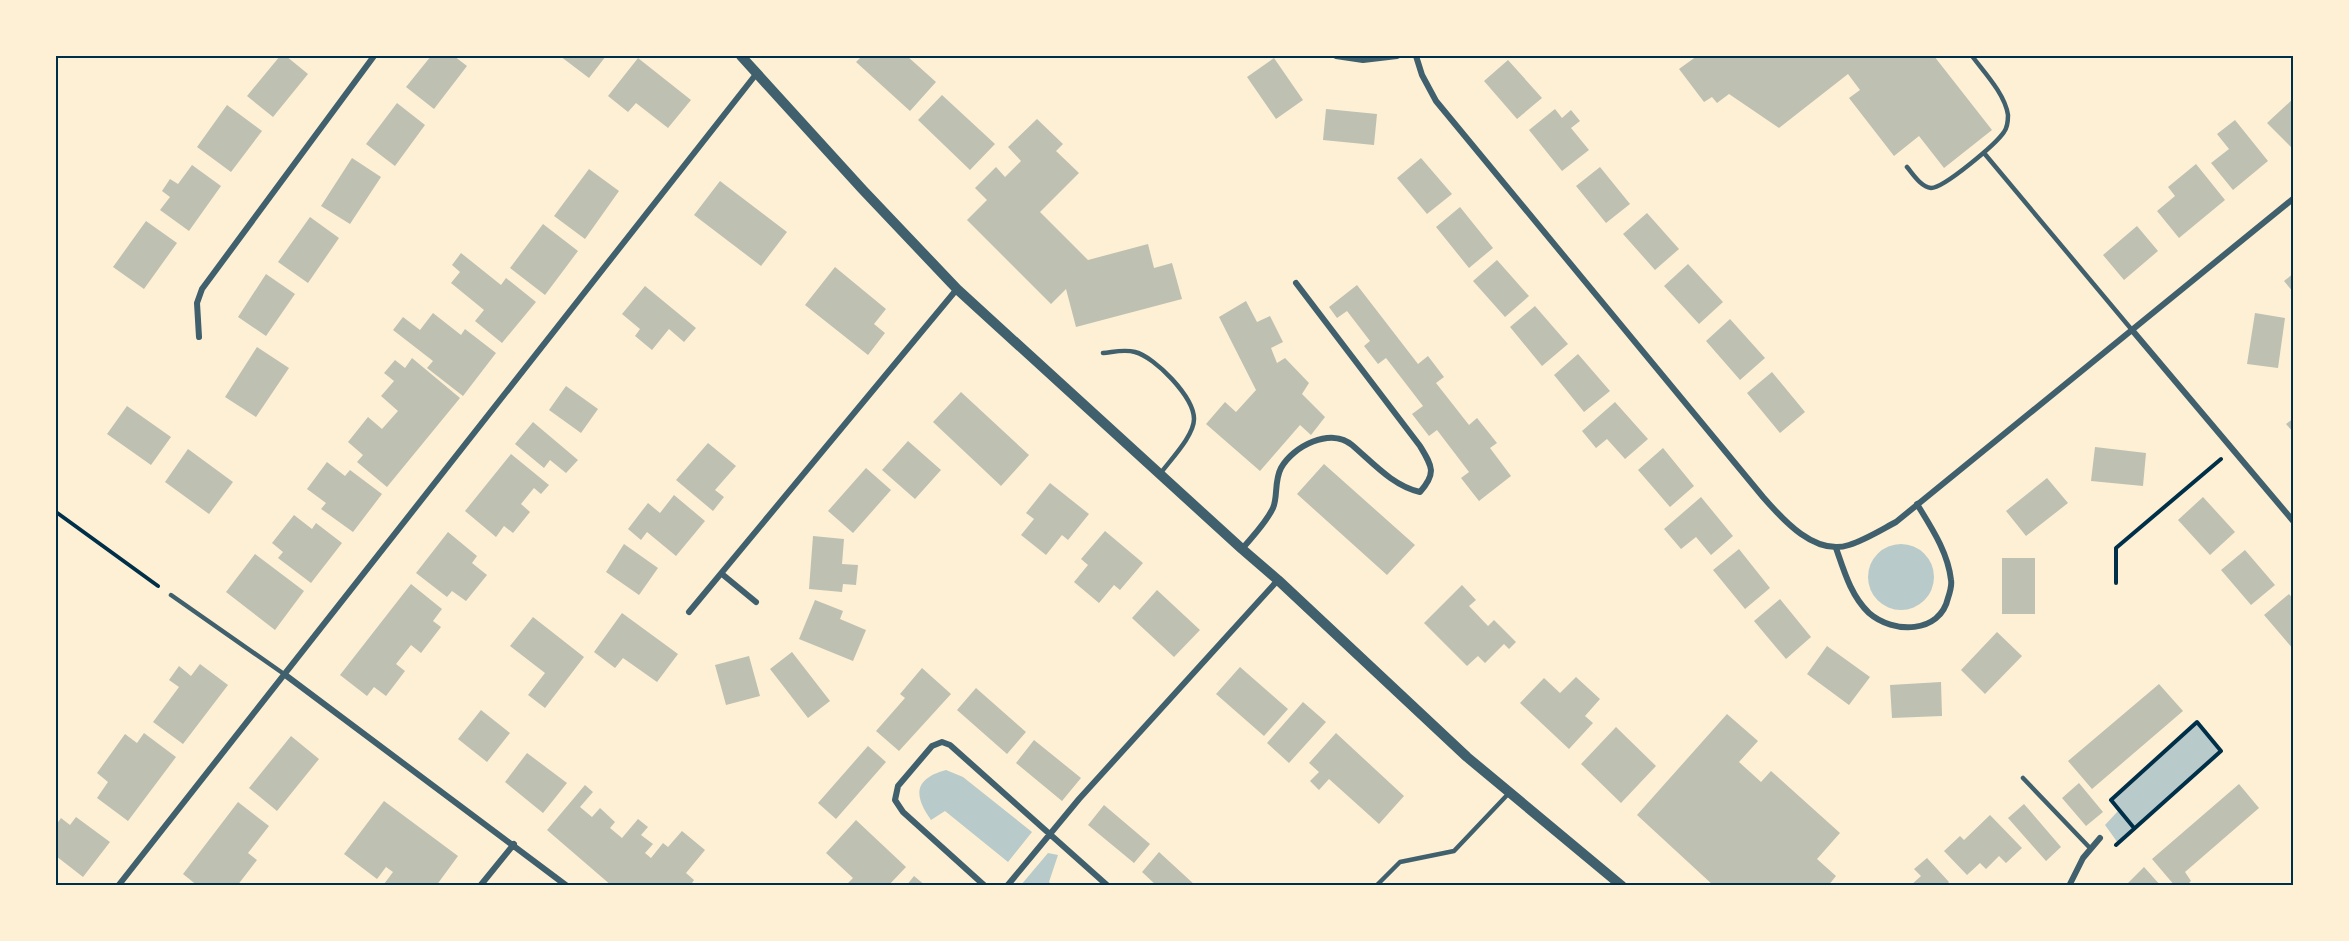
<svg xmlns="http://www.w3.org/2000/svg" width="2349" height="941" viewBox="0 0 2349 941" font-family="Bitter,serif">
  <rect width="100%" height="100%" fill="#fdf0d5"/>
  <path fill="#b9caca" d="M1868 577a33 33 0 1 1 66 0a33 33 0 1 1-66 0Z
    M 2197,722 L 2221,751 L 2118,843 L 2105,825 L 2119,810 L 2111,800 Z
    M 946,770 L 963,777 L 1032,832 L 1008,862 L 945,811 L 931,820 C 914,796 913,779 946,770 Z
    M 1048,853 L 1058,855 L 1049,882 L 1052,885 L 1021,885 Z"/>
  <path fill="#bec0b2" d="M 280,56 L 286,56 L 308,74 L 273,117 L 247,96 Z
    M 431,56 L 454,56 L 467,66 L 434,109 L 406,87 Z
    M 560,56 L 606,56 L 589,78 Z
    M 862,56 L 907,56 L 936,82 L 910,111 L 856,62 Z
    M 1697,56 L 1934,56 L 1992,130 L 1944,168 L 1919,136 L 1894,156 L 1849,98 L 1860,90 L 1848,74 L 1779,128 L 1729,94 L 1717,103 L 1712,97 L 1704,102 L 1679,69 Z
    M 638,58 L 691,100 L 668,128 L 636,103 L 628,112 L 608,96 Z
    M 1274,58 L 1303,100 L 1276,119 L 1247,77 Z
    M 1508,60 L 1542,98 L 1517,119 L 1484,81 Z
    M 942,95 L 995,144 L 970,170 L 918,120 Z
    M 2294,98 L 2294,144 L 2291,147 L 2267,123 Z
    M 397,103 L 425,125 L 395,166 L 366,144 Z
    M 227,105 L 262,131 L 231,172 L 197,147 Z
    M 1326,109 L 1377,114 L 1374,145 L 1323,140 Z
    M 1555,109 L 1562,118 L 1571,110 L 1580,121 L 1571,128 L 1589,150 L 1562,171 L 1529,130 Z
    M 1037,119 L 1063,144 L 1056,151 L 1079,173 L 1040,212 L 1088,260 L 1148,244 L 1154,268 L 1172,263 L 1182,299 L 1076,327 L 1066,289 L 1051,304 L 967,220 L 987,200 L 975,188 L 996,167 L 1005,177 L 1021,161 L 1008,147 Z
    M 2235,120 L 2268,161 L 2233,190 L 2211,163 L 2229,149 L 2217,134 Z
    M 352,158 L 381,177 L 350,224 L 321,206 Z
    M 1421,158 L 1452,194 L 1427,214 L 1397,178 Z
    M 2196,164 L 2225,200 L 2179,238 L 2157,211 L 2175,196 L 2168,187 Z
    M 192,165 L 221,186 L 189,231 L 160,210 L 170,197 L 162,191 L 170,179 L 178,184 Z
    M 1600,167 L 1630,204 L 1606,223 L 1576,186 Z
    M 589,169 L 619,191 L 585,239 L 554,216 Z
    M 720,181 L 787,232 L 761,266 L 694,215 Z
    M 1460,207 L 1493,248 L 1469,268 L 1436,227 Z
    M 1647,213 L 1679,249 L 1655,270 L 1623,234 Z
    M 310,217 L 339,238 L 308,283 L 278,262 Z
    M 146,221 L 177,243 L 144,289 L 113,267 Z
    M 543,224 L 578,251 L 545,295 L 510,268 Z
    M 2137,226 L 2158,251 L 2124,280 L 2103,255 Z
    M 461,253 L 501,285 L 506,278 L 536,302 L 502,343 L 475,321 L 484,310 L 451,283 L 460,272 L 452,265 Z
    M 1497,260 L 1529,296 L 1505,317 L 1473,281 Z
    M 1688,264 L 1723,302 L 1699,324 L 1664,286 Z
    M 835,267 L 886,309 L 874,324 L 885,333 L 868,355 L 805,305 Z
    M 2294,273 L 2294,293 L 2284,281 Z
    M 266,274 L 295,294 L 266,336 L 238,317 Z
    M 1357,285 L 1418,364 L 1428,356 L 1444,377 L 1436,383 L 1469,425 L 1477,418 L 1497,443 L 1490,448 L 1511,476 L 1479,501 L 1461,478 L 1469,472 L 1437,430 L 1429,436 L 1412,414 L 1423,406 L 1386,358 L 1378,364 L 1364,346 L 1370,341 L 1347,311 L 1337,318 L 1329,307 Z
    M 645,286 L 696,328 L 684,342 L 669,329 L 652,350 L 635,336 L 640,329 L 622,314 Z
    M 1246,301 L 1257,322 L 1270,316 L 1283,342 L 1271,348 L 1277,363 L 1285,358 L 1309,383 L 1302,394 L 1325,417 L 1311,435 L 1300,425 L 1260,471 L 1206,424 L 1225,402 L 1236,412 L 1256,390 L 1219,317 Z
    M 1535,306 L 1568,344 L 1542,366 L 1510,327 Z
    M 433,313 L 461,335 L 465,329 L 496,353 L 463,396 L 427,368 L 433,361 L 393,330 L 403,317 L 420,330 Z
    M 2255,313 L 2285,318 L 2278,368 L 2247,364 Z
    M 1730,319 L 1765,358 L 1740,380 L 1706,341 Z
    M 257,347 L 289,368 L 256,417 L 225,397 Z
    M 1578,354 L 1610,391 L 1584,412 L 1554,375 Z
    M 412,358 L 460,398 L 387,487 L 357,462 L 363,455 L 348,442 L 368,417 L 382,429 L 398,411 L 381,396 L 394,381 L 384,373 L 395,360 L 405,368 Z
    M 1772,372 L 1805,412 L 1780,433 L 1747,393 Z
    M 566,386 L 598,409 L 581,433 L 549,410 Z
    M 961,392 L 1029,455 L 1001,486 L 933,422 Z
    M 1615,402 L 1648,439 L 1625,459 L 1607,439 L 1596,448 L 1582,431 Z
    M 127,406 L 171,437 L 151,465 L 107,434 Z
    M 2294,418 L 2294,433 L 2286,424 Z
    M 533,422 L 578,460 L 566,473 L 550,460 L 544,468 L 515,444 Z
    M 908,441 L 941,470 L 915,499 L 882,470 Z
    M 708,443 L 736,466 L 715,490 L 724,497 L 713,511 L 676,480 Z
    M 2095,447 L 2146,453 L 2143,486 L 2091,481 Z
    M 1663,448 L 1694,486 L 1670,507 L 1638,470 Z
    M 188,449 L 233,482 L 209,514 L 165,482 Z
    M 511,454 L 549,485 L 541,494 L 534,488 L 521,504 L 530,512 L 513,533 L 504,526 L 496,537 L 465,511 Z
    M 327,462 L 345,476 L 350,470 L 382,494 L 353,532 L 321,509 L 326,503 L 307,489 Z
    M 1324,464 L 1415,545 L 1387,575 L 1297,494 Z
    M 866,468 L 891,490 L 853,533 L 828,511 Z
    M 2047,478 L 2068,503 L 2026,536 L 2006,511 Z
    M 1050,483 L 1089,514 L 1068,540 L 1062,535 L 1046,555 L 1021,535 L 1034,519 L 1026,513 Z
    M 674,495 L 705,521 L 676,556 L 647,532 L 641,540 L 628,529 L 648,503 L 660,513 Z
    M 1701,497 L 1733,536 L 1711,555 L 1696,537 L 1681,549 L 1664,529 Z
    M 2203,497 L 2235,532 L 2210,555 L 2178,520 Z
    M 294,515 L 312,529 L 316,523 L 342,543 L 311,583 L 278,558 L 283,552 L 272,543 Z
    M 1105,531 L 1143,563 L 1120,590 L 1114,585 L 1099,603 L 1074,582 L 1088,565 L 1081,559 Z
    M 448,532 L 477,556 L 472,563 L 487,575 L 466,601 L 452,591 L 447,597 L 416,573 Z
    M 813,536 L 844,539 L 842,564 L 858,565 L 856,585 L 843,584 L 842,592 L 809,589 Z
    M 624,544 L 658,568 L 639,595 L 606,572 Z
    M 1739,549 L 1770,588 L 1745,609 L 1713,570 Z
    M 2245,550 L 2275,585 L 2251,605 L 2221,570 Z
    M 255,554 L 304,591 L 275,630 L 226,592 Z
    M 2002,558 L 2035,558 L 2035,614 L 2002,614 Z
    M 411,584 L 442,609 L 433,621 L 441,627 L 421,653 L 411,645 L 396,664 L 405,671 L 386,696 L 374,687 L 367,696 L 340,675 Z
    M 1462,585 L 1476,600 L 1469,606 L 1488,626 L 1494,620 L 1516,642 L 1509,649 L 1504,644 L 1485,663 L 1478,656 L 1467,666 L 1424,623 Z
    M 1157,590 L 1200,630 L 1174,657 L 1132,618 Z
    M 2289,594 L 2294,600 L 2294,650 L 2264,615 Z
    M 1780,599 L 1811,637 L 1786,659 L 1754,621 Z
    M 815,600 L 843,611 L 840,619 L 866,630 L 853,661 L 799,639 Z
    M 622,613 L 678,654 L 657,682 L 623,658 L 615,668 L 594,652 Z
    M 533,617 L 584,657 L 545,708 L 528,695 L 545,673 L 510,646 Z
    M 1997,632 L 2022,656 L 1985,694 L 1961,670 Z
    M 1827,646 L 1870,677 L 1849,705 L 1807,674 Z
    M 792,652 L 830,701 L 808,718 L 770,669 Z
    M 749,656 L 760,696 L 726,705 L 715,665 Z
    M 200,664 L 228,685 L 183,744 L 153,722 L 179,687 L 169,680 L 179,666 L 191,676 Z
    M 1240,667 L 1288,709 L 1264,736 L 1216,694 Z
    M 922,668 L 951,694 L 899,751 L 876,731 L 905,698 L 900,694 Z
    M 1576,677 L 1600,699 L 1585,716 L 1593,723 L 1569,749 L 1520,703 L 1544,678 L 1560,693 Z
    M 1941,682 L 1942,716 L 1892,718 L 1890,685 Z
    M 2159,684 L 2183,711 L 2092,789 L 2068,761 Z
    M 976,688 L 1026,732 L 1007,754 L 957,710 Z
    M 1303,702 L 1326,722 L 1289,763 L 1267,743 Z
    M 481,710 L 510,733 L 487,762 L 458,739 Z
    M 1727,714 L 1758,741 L 1739,762 L 1761,782 L 1771,771 L 1840,833 L 1817,859 L 1836,876 L 1828,886 L 1714,886 L 1637,815 Z
    M 1616,727 L 1656,766 L 1621,803 L 1581,764 Z
    M 144,733 L 176,757 L 128,821 L 97,798 L 108,782 L 97,773 L 125,734 L 137,743 Z
    M 1336,733 L 1404,796 L 1379,824 L 1329,779 L 1319,790 L 1310,781 L 1319,772 L 1309,763 Z
    M 291,736 L 319,759 L 277,811 L 249,788 Z
    M 1034,740 L 1081,778 L 1062,801 L 1016,763 Z
    M 868,746 L 886,762 L 836,819 L 818,803 Z
    M 527,753 L 567,783 L 543,813 L 505,782 Z
    M 2079,783 L 2103,812 L 2086,826 L 2062,798 Z
    M 2239,784 L 2259,808 L 2185,872 L 2191,881 L 2186,886 L 2175,886 L 2152,859 Z
    M 585,785 L 593,792 L 580,807 L 592,817 L 600,808 L 615,822 L 610,828 L 622,838 L 638,819 L 648,827 L 641,835 L 653,844 L 645,853 L 651,858 L 663,843 L 668,847 L 682,831 L 705,850 L 686,873 L 694,880 L 690,886 L 612,886 L 547,830 Z
    M 384,801 L 458,856 L 436,886 L 386,886 L 384,884 L 393,872 L 386,867 L 377,879 L 344,854 Z
    M 238,802 L 269,826 L 248,853 L 257,860 L 237,886 L 198,886 L 183,874 Z
    M 2024,804 L 2061,847 L 2046,861 L 2008,818 Z
    M 1104,805 L 1150,844 L 1134,863 L 1088,825 Z
    M 1990,815 L 2022,848 L 2006,863 L 1999,856 L 1986,869 L 1980,863 L 1967,875 L 1944,851 L 1960,836 L 1964,840 Z
    M 76,817 L 110,842 L 83,877 L 56,856 L 56,825 L 61,818 L 70,825 Z
    M 856,820 L 906,867 L 888,886 L 851,886 L 848,883 L 853,878 L 826,853 Z
    M 1159,852 L 1196,886 L 1157,886 L 1142,872 Z
    M 1927,858 L 1949,882 L 1945,886 L 1910,886 L 1921,876 L 1914,869 Z
    M 2144,867 L 2161,886 L 2125,886 Z
    M 914,876 L 926,886 L 906,886 Z"/>
  <g fill="none" stroke-linecap="round" stroke-linejoin="round">
    <path stroke="#003049" stroke-width="4" d="M 56,512 L 158,586
      M 2116,583 L 2116,548 L 2221,459
      M 2116,845 L 2221,751 L 2197,722 L 2111,800 L 2134,828"/>
    <path stroke="#3f606c" stroke-width="4.5" d="M 1984,153 L 2132,330
      M 1907,167 C 1913,174 1921,187 1931,188 C 1944,188 1996,144 2004,132 C 2007,128 2008,120 2008,115 C 2005,94 1984,72 1972,56
      M 1103,353 C 1114,352 1124,349 1135,352 C 1155,357 1194,397 1194,419 C 1194,436 1170,460 1160,474
      M 171,595 L 284,674
      M 2023,778 L 2090,848
      M 1376,886 L 1400,862 L 1454,851 L 1510,792"/>
    <path stroke="#3f606c" stroke-width="6" d="M 1336,56 L 1363,60 L 1397,56
      M 1416,56 L 1422,75 L 1436,101 L 1763,497 C 1783,520 1815,556 1849,545 C 1865,540 1881,530 1896,522 L 2294,198
      M 2132,330 L 2294,522
      M 199,337 L 197,303 L 202,289 L 374,56
      M 1836,548 C 1844,571 1851,596 1869,613 C 1893,634 1940,634 1948,598 C 1950,592 1952,585 1951,580 C 1948,552 1931,527 1917,504
      M 1242,549 C 1252,537 1266,523 1273,508 C 1278,497 1274,481 1281,468 C 1293,446 1331,427 1352,445 C 1373,463 1393,486 1420,492 C 1437,473 1432,466 1420,446 L 1296,283
      M 722,574 L 756,602
      M 689,612 L 957,289
      M 284,674 L 567,886
      M 118,886 L 757,73
      M 480,886 L 514,844
      M 985,886 L 903,812 L 895,800 L 898,786 L 932,746 L 942,742 L 950,745 L 1108,886
      M 1007,886 L 1079,799 L 1278,580
      M 2069,886 L 2083,858 L 2100,838"/>
    <path stroke="#3f606c" stroke-width="10" d="M 741,56 L 863,190 L 957,289 L 1242,549 L 1278,580 L 1467,757 L 1622,886"/>
  </g>
  <rect width="2349" height="941" fill="none" stroke="#fdf0d5" stroke-width="114"/>
  <rect x="57" y="57" width="2235" height="827" fill="none" stroke="#003049" stroke-width="2"/>
</svg>
